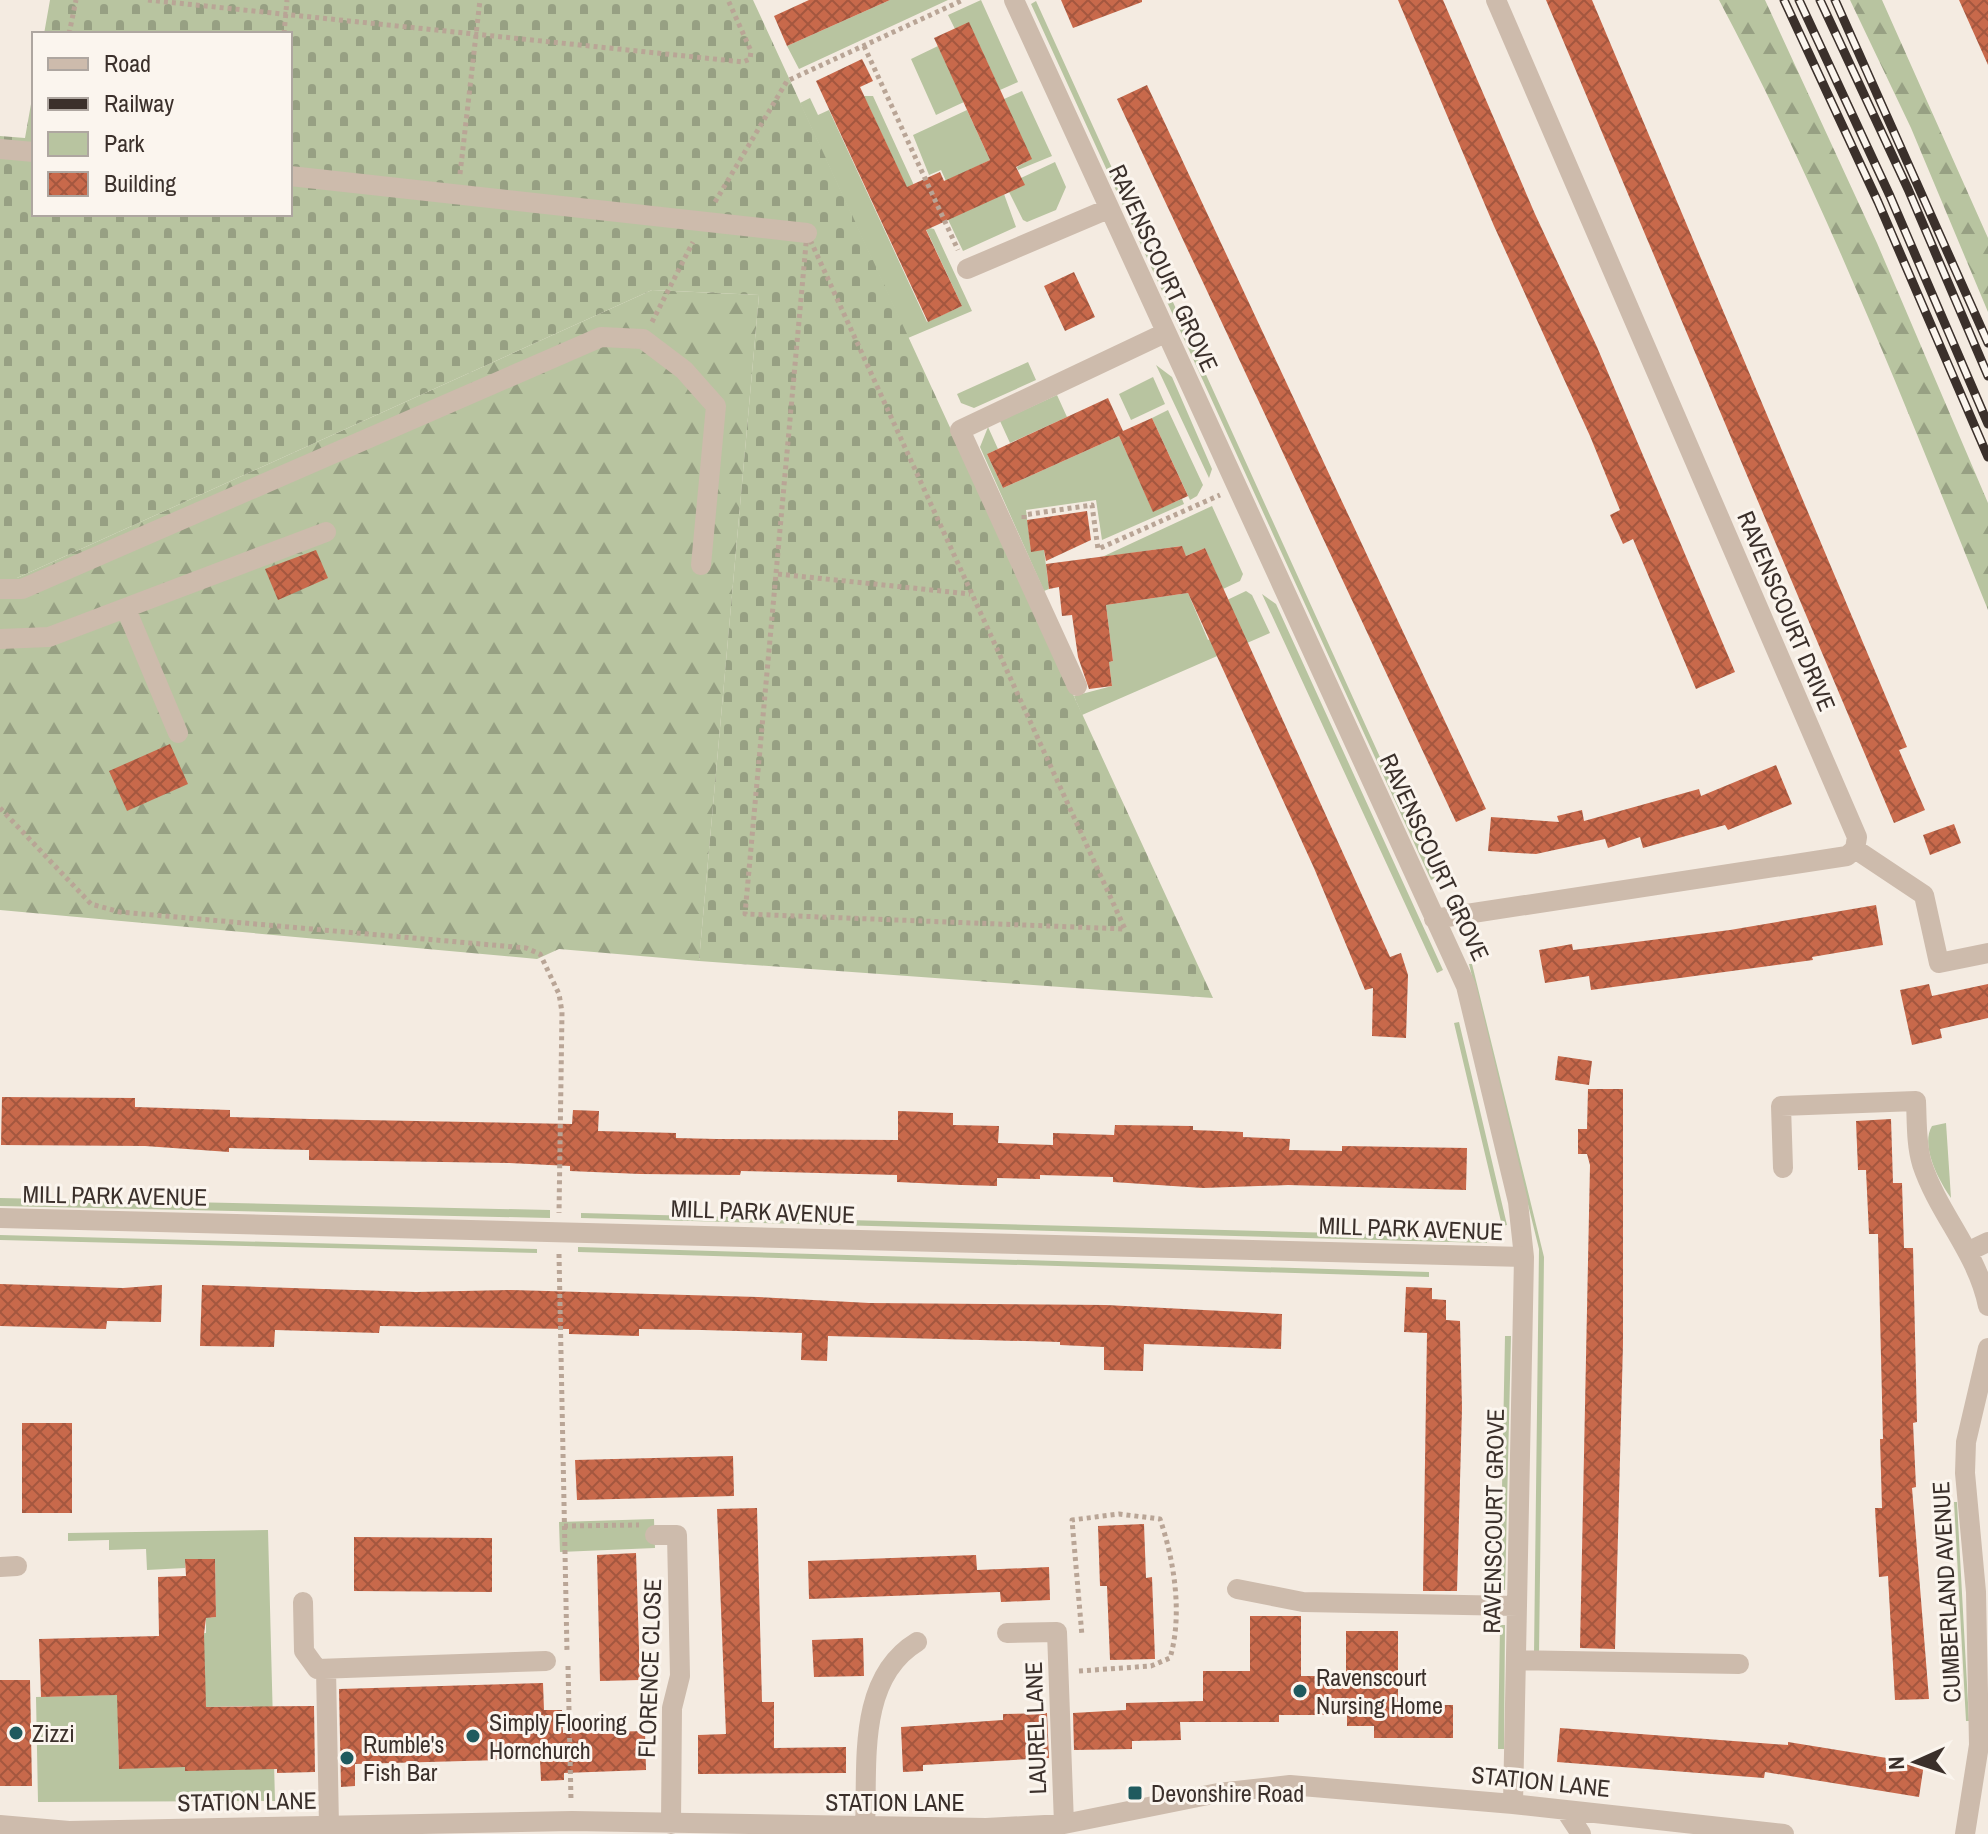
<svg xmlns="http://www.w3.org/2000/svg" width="1988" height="1834" viewBox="0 0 1988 1834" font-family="'Archivo Narrow',sans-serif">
  <defs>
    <pattern id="forest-firs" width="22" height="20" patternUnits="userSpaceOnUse" patternTransform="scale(2)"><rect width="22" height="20" fill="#b8c4a0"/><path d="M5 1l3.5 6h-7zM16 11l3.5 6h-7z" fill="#97a083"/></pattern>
    <pattern id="cemetery-stones" width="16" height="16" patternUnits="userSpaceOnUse" patternTransform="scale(2)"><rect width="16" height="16" fill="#b8c4a0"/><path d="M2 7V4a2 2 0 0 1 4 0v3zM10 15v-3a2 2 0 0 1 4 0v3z" fill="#97a083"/></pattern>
    <pattern id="building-cross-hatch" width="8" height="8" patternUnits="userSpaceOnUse" patternTransform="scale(2)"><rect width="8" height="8" fill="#c8694b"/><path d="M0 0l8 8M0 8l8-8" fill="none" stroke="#a4573f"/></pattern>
  </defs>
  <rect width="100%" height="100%" fill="#f4ebe1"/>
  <path fill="#b8c4a0" d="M 890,0 L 948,0 L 799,69 L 787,46 Z
    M 981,0 L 1018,82 L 1000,90 L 969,23 L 955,29 L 948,15 Z
    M 1036,1 L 1435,878 L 1431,880 L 1031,4 Z
    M 938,46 L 964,102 L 936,115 L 911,59 Z
    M 1022,91 L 1052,156 L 1018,170 L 1017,167 L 1031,159 L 1004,99 Z
    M 864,96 L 873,96 L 924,207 L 920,216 Z
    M 810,98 L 818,115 L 829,110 L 927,322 L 962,306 L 925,227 L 934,229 L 972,311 L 908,338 L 800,103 Z
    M 967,110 L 990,160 L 946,181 L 941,170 L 929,175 L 913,135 Z
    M 1055,162 L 1066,187 L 1056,210 L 1027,222 L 1023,220 L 1009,192 L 1021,178 Z
    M 1004,194 L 1016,227 L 963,251 L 943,209 Z
    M 1028,362 L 1036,380 L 974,408 L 961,403 L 957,394 Z
    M 1156,365 L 1172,377 L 1212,469 L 1209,478 Z
    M 1153,377 L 1165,404 L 1131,420 L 1119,394 Z
    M 1057,395 L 1067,417 L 1010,443 L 1000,421 Z
    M 1168,410 L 1203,485 L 1197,496 L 1190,500 L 1152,418 Z
    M 988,427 L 998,449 L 987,454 L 1003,488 L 1119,436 L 1153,511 L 1182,499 L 1184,504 L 1102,540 L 1096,500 L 1026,510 L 1031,551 L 1044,550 L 1049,589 L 1044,591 L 980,447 Z
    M 1212,506 L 1243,574 L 1240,581 L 1223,589 L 1205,548 L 1186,556 L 1181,546 L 1102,557 Z
    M 1246,591 L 1252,595 L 1270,633 L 1082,715 L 1074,696 L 1112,686 L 1109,662 L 1113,661 L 1106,605 L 1188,593 L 1208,640 L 1239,627 L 1227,600 Z
    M 1262,594 L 1276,604 L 1443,970 L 1437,973 Z
    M 1469,964 L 1472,964 L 1544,1257 L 1539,1655 L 1534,1655 L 1539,1249 Z
    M 1459,1022 L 1507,1225 L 1502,1226 L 1454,1023 Z
    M 1946,1123 L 1951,1198 C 1939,1181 1920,1146 1932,1126 Z
    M 0,1198 L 550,1210 L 550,1218 L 0,1206 Z
    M 581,1213 L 1487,1237 L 1487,1243 L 581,1218 Z
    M 0,1235 L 537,1249 L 537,1253 L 0,1240 Z
    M 578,1247 L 1429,1272 L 1429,1277 L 578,1252 Z
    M 1505,1336 L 1511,1336 L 1505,1590 L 1500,1590 Z
    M 1954,1502 L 1957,1502 L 1969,1721 L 1966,1721 Z
    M 654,1519 L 655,1548 L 560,1552 L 559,1522 Z
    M 268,1530 L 275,1801 L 38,1802 L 36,1697 L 148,1694 L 148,1731 L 118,1733 L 119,1769 L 252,1720 L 252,1706 L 206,1707 L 194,1634 L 206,1633 L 206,1618 L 216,1617 L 215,1559 L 186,1559 L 185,1568 L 147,1570 L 146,1549 L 109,1550 L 109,1540 L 68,1541 L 68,1533 Z
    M 1500,1625 L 1505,1625 L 1504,1749 L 1498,1749 Z"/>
  <path fill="url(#forest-firs)" d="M 1719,0 L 1765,0 L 1877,243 L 1988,503 L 1988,610 C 1905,404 1823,196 1719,0 Z
    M 1850,0 L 1882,0 L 1988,238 L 1988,312 L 1911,128 Z
    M 652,290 L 759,295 L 699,961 L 559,949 L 537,959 L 0,910 L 0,578 L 17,578 Z"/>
  <path fill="url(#cemetery-stones)" d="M 50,0 L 753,0 L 1213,998 L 699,961 L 759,295 L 652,290 L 17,578 L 0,578 L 0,136 L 25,138 L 34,87 L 34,214 L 290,214 L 290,34 L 44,34 Z"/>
  <path fill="url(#building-cross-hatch)" d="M 809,0 L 890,0 L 787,46 L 774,16 Z
    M 1061,0 L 1142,0 L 1142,2 L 1073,28 Z
    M 1398,0 L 1443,0 L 1535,214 L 1597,347 L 1735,672 L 1696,689 L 1633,539 L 1623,544 L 1610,515 L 1620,510 L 1590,436 L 1494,226 Z
    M 1546,0 L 1592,0 L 1907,747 L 1899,750 L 1925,810 L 1894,823 Z
    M 1959,0 L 1988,0 L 1988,65 Z
    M 969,22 L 1032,159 L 1016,167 L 1025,185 L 926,230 L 962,306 L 928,322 L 816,81 L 862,59 L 873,81 L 860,87 L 907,187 L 940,172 L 944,181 L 990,160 L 934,38 Z
    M 1147,85 L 1486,809 L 1456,822 L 1117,99 Z
    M 1074,272 L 1095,317 L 1065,331 L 1044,286 Z
    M 1108,398 L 1123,431 L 1152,418 L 1188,496 L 1153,512 L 1119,436 L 1003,488 L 987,454 Z
    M 1087,511 L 1091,540 L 1046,561 L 1044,550 L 1031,552 L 1027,520 Z
    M 1182,546 L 1186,556 L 1205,548 L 1390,957 L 1401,953 L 1408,975 L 1406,1038 L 1372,1036 L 1373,988 L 1365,990 L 1314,868 L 1188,593 L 1106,605 L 1113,661 L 1109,662 L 1112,686 L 1089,689 L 1078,657 L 1072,615 L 1062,616 L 1059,587 L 1049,589 L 1046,564 Z
    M 316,550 L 328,578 L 278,600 L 265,569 Z
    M 170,744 L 188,784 L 127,811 L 109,771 Z
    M 1776,765 L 1792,804 L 1728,830 L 1725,825 L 1643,848 L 1640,837 L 1608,848 L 1605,839 L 1536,854 L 1488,851 L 1491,817 L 1559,822 L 1557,816 L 1582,810 L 1584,821 L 1699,789 L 1701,796 Z
    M 1954,824 L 1961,843 L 1930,855 L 1923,835 Z
    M 1876,905 L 1883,945 L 1812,957 L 1813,960 L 1591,990 L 1589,976 L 1545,983 L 1539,950 L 1572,944 L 1573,950 L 1730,930 Z
    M 1929,984 L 1932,996 L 1988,984 L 1988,1018 L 1940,1029 L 1942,1038 L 1912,1045 L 1900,990 Z
    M 1558,1056 L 1592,1061 L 1589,1085 L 1555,1080 Z
    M 1588,1089 L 1623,1089 L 1623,1344 L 1615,1649 L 1580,1648 L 1590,1165 L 1587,1154 L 1578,1154 L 1578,1129 L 1587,1129 Z
    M 2,1097 L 135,1098 L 135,1107 L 230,1110 L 230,1117 L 310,1119 L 572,1124 L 573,1110 L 599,1111 L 598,1131 L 676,1133 L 676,1138 L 717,1139 L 898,1140 L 898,1111 L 953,1113 L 953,1125 L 999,1126 L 998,1143 L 1053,1145 L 1053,1133 L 1114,1135 L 1115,1125 L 1193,1126 L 1193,1130 L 1243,1132 L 1243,1137 L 1290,1139 L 1289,1150 L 1342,1151 L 1342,1146 L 1467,1148 L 1466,1190 L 1288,1185 L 1203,1188 L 1113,1182 L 1113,1177 L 1040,1175 L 1040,1179 L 997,1178 L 997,1186 L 962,1185 L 897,1182 L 897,1175 L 741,1171 L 740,1175 L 640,1174 L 570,1171 L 570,1166 L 509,1163 L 309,1160 L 309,1150 L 229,1148 L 229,1152 L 145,1146 L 1,1145 Z
    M 1891,1119 L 1893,1183 L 1902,1183 L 1904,1248 L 1913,1248 L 1917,1422 L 1913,1423 L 1916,1487 L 1912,1488 L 1929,1699 L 1895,1700 L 1888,1576 L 1879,1577 L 1875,1508 L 1882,1508 L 1880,1439 L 1883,1439 L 1878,1234 L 1869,1234 L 1866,1170 L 1858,1170 L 1856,1121 Z
    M 0,1284 L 123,1288 L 162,1285 L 161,1322 L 107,1321 L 106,1329 L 0,1326 Z
    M 202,1285 L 416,1292 L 511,1290 L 758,1297 L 869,1303 L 1106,1305 L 1282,1314 L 1281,1349 L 1144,1344 L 1143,1371 L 1104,1370 L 1104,1347 L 1060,1345 L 1060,1342 L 828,1336 L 827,1361 L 801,1360 L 802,1333 L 702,1330 L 639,1329 L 639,1336 L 569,1334 L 569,1329 L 380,1326 L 379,1333 L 275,1330 L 274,1347 L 200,1346 Z
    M 1406,1287 L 1432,1288 L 1432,1299 L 1446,1300 L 1446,1320 L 1460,1321 L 1462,1408 L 1457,1591 L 1423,1591 L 1427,1333 L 1404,1332 Z
    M 22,1423 L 72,1423 L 72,1513 L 22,1513 Z
    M 733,1456 L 734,1496 L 577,1500 L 575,1460 Z
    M 757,1508 L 762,1702 L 774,1702 L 774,1748 L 846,1747 L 846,1773 L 698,1774 L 698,1735 L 726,1734 L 717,1509 Z
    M 1144,1524 L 1146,1578 L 1152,1577 L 1155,1659 L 1110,1660 L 1107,1586 L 1100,1586 L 1098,1526 Z
    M 354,1537 L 492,1538 L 492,1592 L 354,1591 Z
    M 636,1553 L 640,1680 L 600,1681 L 597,1555 Z
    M 976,1555 L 977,1570 L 1049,1567 L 1050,1600 L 1001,1602 L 1000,1592 L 809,1599 L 808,1561 Z
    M 185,1559 L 215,1559 L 216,1617 L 206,1618 L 204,1634 L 206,1707 L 314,1706 L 315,1772 L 277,1773 L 277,1769 L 185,1771 L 185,1767 L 119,1769 L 117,1695 L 41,1697 L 39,1639 L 159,1636 L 158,1577 L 186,1576 Z
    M 1250,1616 L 1301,1616 L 1301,1676 L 1346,1676 L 1346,1631 L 1398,1631 L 1398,1705 L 1453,1705 L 1453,1738 L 1374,1738 L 1374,1726 L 1347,1726 L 1347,1715 L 1279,1715 L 1279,1722 L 1180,1722 L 1181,1740 L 1132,1741 L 1132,1749 L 1074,1750 L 1073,1713 L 1126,1710 L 1126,1703 L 1203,1701 L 1203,1671 L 1250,1671 Z
    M 863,1638 L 864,1676 L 814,1677 L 812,1640 Z
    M 0,1680 L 30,1680 L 32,1786 L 0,1786 Z
    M 543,1683 L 544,1710 L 562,1710 L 563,1733 L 645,1731 L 646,1770 L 564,1773 L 564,1780 L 541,1781 L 540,1759 L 355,1764 L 355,1786 L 341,1787 L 339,1689 Z
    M 1047,1713 L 1049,1758 L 923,1765 L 923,1771 L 903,1772 L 901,1727 L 1003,1720 L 1003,1714 Z
    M 1560,1728 L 1788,1745 L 1788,1742 L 1924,1764 L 1919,1797 L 1765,1772 L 1764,1778 L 1557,1762 Z"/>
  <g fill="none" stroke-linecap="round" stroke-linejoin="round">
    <path stroke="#b9a596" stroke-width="5" stroke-dasharray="4 4" stroke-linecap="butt" d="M 148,0 L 743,62 L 750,59 L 751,51 L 728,0
      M 69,34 L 76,0
      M 284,34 L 287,0
      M 864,46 L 958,250
      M 460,174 L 480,0
      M 715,202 L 787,81 L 963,0
      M 807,233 L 1125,929 L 745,914 Z
      M 652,322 L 693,242
      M 1024,519 L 1024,515 L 1092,505 L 1098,549 L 1220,495
      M 778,574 L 970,594
      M 0,808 L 91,904 L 120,912 L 526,948 L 540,954 L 559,994 L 562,1012 L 559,1213
      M 559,1254 L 567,1652
      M 564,1526 L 639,1525
      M 568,1666 L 571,1800
      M 1079,1671 L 1151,1666 L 1170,1658 C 1183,1614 1174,1560 1160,1519 L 1119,1514 L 1072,1520 L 1082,1636"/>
    <path stroke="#cdbbac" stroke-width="20" d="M 1014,0 L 1466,986 L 1518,1202 L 1524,1257 L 1513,1804
      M 0,149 L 34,152
      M 290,176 L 807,233
      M 967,269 L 1108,209
      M 0,589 L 22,589 L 601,337 L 643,339 L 684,370 L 716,406 L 701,565
      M 126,609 L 178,733
      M 0,639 L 49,637 L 326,532
      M 1077,686 L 960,430 L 1165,333
      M 1855,849 L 1924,895 L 1939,963 L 1988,953
      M 1434,919 L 1847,856 L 1855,849 L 1857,837 L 1496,0
      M 1783,1168 L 1781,1106 L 1916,1101 C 1917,1122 1916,1144 1922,1164 C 1939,1215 1977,1252 1988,1306
      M 0,1218 L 1524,1257
      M 1969,1251 L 1988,1242
      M 655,1535 L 677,1535 L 680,1676 L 672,1708 L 671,1824
      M 0,1567 L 17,1566
      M 1237,1589 L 1303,1602 L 1517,1606
      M 303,1602 L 304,1651 L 317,1669 L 546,1661
      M 1007,1633 L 1057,1632 L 1064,1824
      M 1516,1660 L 1739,1664
      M 326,1669 L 329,1826
      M 1566,1811 L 1581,1834
      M 0,1825 L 69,1831 L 572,1821 L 986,1828 L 1064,1824 L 1218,1793 L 1290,1785 L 1513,1804 L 1784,1834
      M 865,1828 C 868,1766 856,1679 917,1642
      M 1965,1834 L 1979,1745 L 1976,1592 L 1965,1473 L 1966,1442 L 1988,1348"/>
    <defs>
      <path id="rail" d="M 1784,0 L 1878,202 L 1988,457
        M 1799,0 L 1890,196 L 1988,424
        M 1820,0 L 1908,189 L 1988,376
        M 1835,0 L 1988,343"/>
    </defs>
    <use href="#rail" stroke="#3b302b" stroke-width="9"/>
    <use href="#rail" stroke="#fbf5ee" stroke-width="6" stroke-dasharray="18" stroke-linecap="butt"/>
  </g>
  <g fill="#1f5a5e" stroke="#fbf5ee" stroke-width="3">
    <circle cx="1300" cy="1691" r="8"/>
    <circle cx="16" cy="1733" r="8"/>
    <circle cx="473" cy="1736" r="8"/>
    <circle cx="347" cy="1758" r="8"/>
    <rect x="1127" y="1785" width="16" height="16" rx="4"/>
  </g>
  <g text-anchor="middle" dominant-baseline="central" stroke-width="6" stroke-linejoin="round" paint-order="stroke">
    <g font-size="24" fill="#3b302b" stroke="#fbf5ee">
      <text transform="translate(1164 268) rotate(65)">RAVENSCOURT GROVE</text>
      <text transform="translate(1787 611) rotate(67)">RAVENSCOURT DRIVE</text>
      <text transform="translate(1435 857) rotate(65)">RAVENSCOURT GROVE</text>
      <text transform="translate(115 1195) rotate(1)">MILL PARK AVENUE</text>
      <text transform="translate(763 1211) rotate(2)">MILL PARK AVENUE</text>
      <text transform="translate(1411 1228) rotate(2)">MILL PARK AVENUE</text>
      <text transform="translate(1493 1521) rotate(-89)">RAVENSCOURT GROVE</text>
      <text transform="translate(1946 1592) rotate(-93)">CUMBERLAND AVENUE</text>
      <text transform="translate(649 1668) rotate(-88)">FLORENCE CLOSE</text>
      <text transform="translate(1035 1728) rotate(-92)">LAUREL LANE</text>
      <text transform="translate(1541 1781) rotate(6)">STATION LANE</text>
      <text transform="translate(247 1801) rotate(-1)">STATION LANE</text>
      <text x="895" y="1802">STATION LANE</text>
    </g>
    <g font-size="24" fill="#3b302b" stroke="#fbf5ee" text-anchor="start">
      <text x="1316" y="1677">Ravenscourt<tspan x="1316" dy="28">Nursing Home</tspan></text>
      <text x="489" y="1722">Simply Flooring<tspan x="489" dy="28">Hornchurch</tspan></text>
      <text x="32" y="1733">Zizzi</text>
      <text x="363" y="1744">Rumble's<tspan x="363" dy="28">Fish Bar</tspan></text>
      <text x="1151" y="1793">Devonshire Road</text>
    </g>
  </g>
  <rect x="32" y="32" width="260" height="184" fill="#fbf5ee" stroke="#aea6a0" stroke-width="2"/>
  <rect x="48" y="58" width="40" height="12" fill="#cdbbac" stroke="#aea6a0" stroke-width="2"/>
  <text x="104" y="72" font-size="24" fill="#3b302b">Road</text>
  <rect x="48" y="98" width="40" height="12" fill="#3b302b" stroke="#aea6a0" stroke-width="2"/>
  <text x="104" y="112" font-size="24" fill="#3b302b">Railway</text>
  <rect x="48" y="132" width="40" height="24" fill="#b8c4a0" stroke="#aea6a0" stroke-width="2"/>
  <text x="104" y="152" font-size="24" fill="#3b302b">Park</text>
  <rect x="48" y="172" width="40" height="24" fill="url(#building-cross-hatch)" stroke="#aea6a0" stroke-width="2"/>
  <text x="104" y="192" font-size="24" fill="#3b302b">Building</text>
  <g transform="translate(1916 1762) rotate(267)" stroke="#fbf5ee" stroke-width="6" paint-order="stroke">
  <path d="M0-6L14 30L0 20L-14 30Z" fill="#3b302b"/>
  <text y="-12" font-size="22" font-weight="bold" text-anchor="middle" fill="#3b302b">N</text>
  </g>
</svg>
